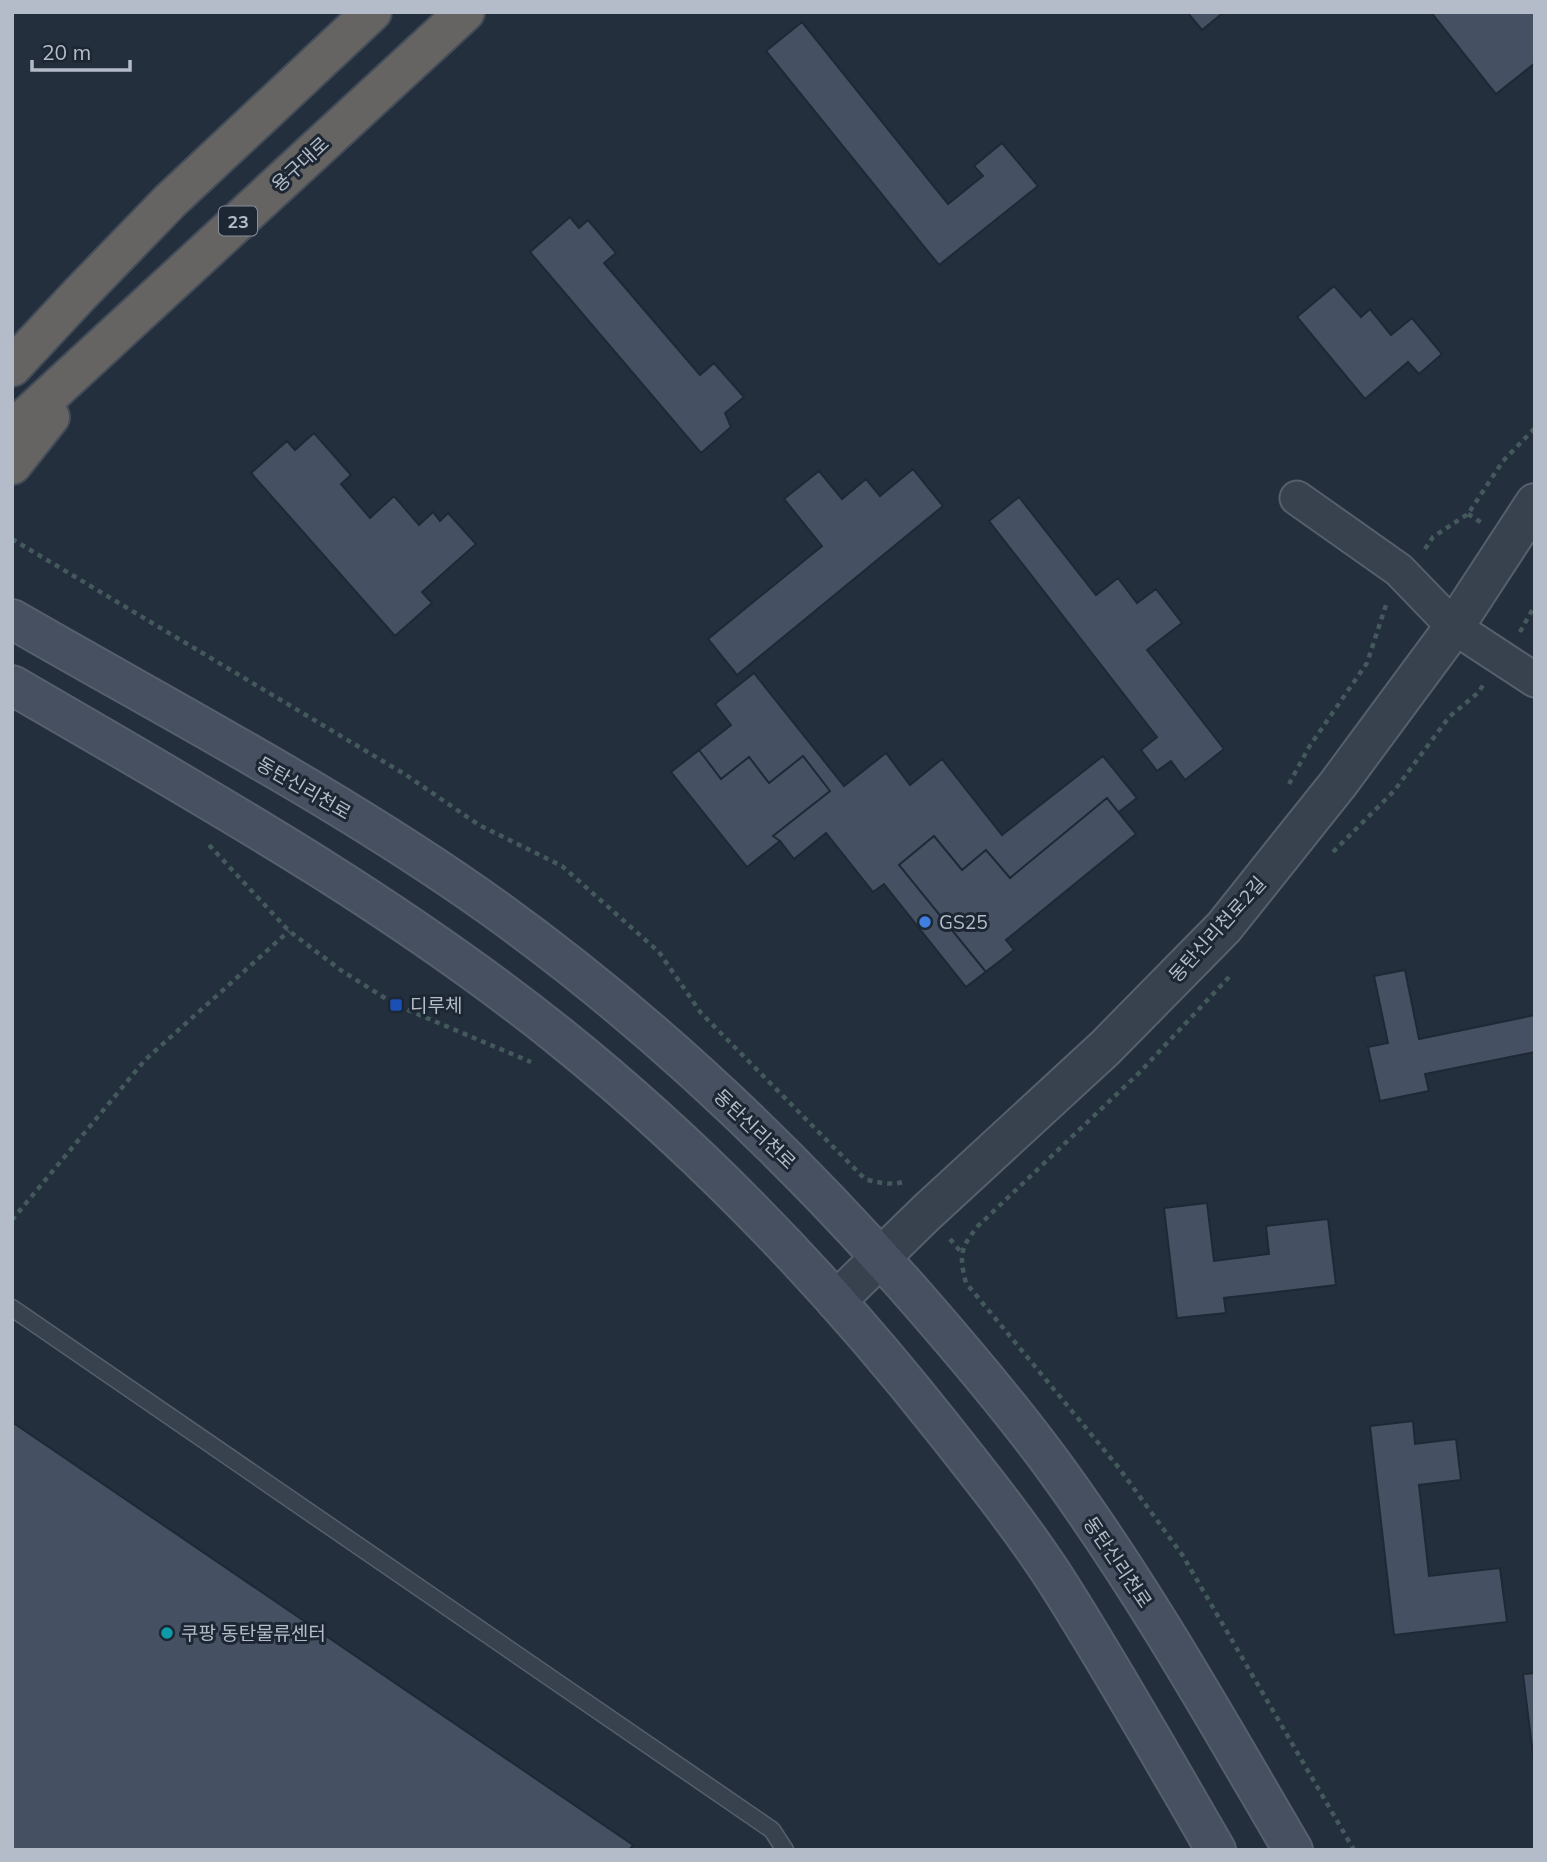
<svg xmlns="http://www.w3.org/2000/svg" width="1547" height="1862" viewBox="0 0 1547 1862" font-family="Mulish,'Noto Sans KR',sans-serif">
  <rect width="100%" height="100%" fill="#242f3e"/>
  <path fill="#455162" stroke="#1f2835" stroke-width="2" d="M 1187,12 L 1224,12 L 1202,30 Z
    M 1431,12 L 1535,12 L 1535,63 L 1496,94 Z
    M 802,22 L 948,204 L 983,176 L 974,166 L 1002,143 L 1038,186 L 939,265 L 766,51 Z
    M 570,217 L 579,228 L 588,220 L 616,253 L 604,263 L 700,375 L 714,363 L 744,397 L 725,413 L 731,427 L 701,453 L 530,252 Z
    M 1334,286 L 1361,317 L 1370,309 L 1391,335 L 1412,318 L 1442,354 L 1419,374 L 1408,362 L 1365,399 L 1297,317 Z
    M 314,433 L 351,475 L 341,484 L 370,518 L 394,496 L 419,525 L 433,512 L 440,521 L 448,513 L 476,544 L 422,592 L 432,603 L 395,636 L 251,473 L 287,441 L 295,450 Z
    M 913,469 L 943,506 L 737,675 L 708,639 L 822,546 L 784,499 L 819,471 L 842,499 L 866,479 L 880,496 Z
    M 1019,497 L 1096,595 L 1118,578 L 1137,603 L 1156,589 L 1182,623 L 1147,650 L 1224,749 L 1185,780 L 1171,761 L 1157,771 L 1141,750 L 1157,737 L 989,521 Z
    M 754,673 L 844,786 L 886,753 L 910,785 L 942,759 L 1002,835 L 1103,756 L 1137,798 L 1119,812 L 1136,834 L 1006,940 L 1014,950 L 966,987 L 884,884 L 873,892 L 826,833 L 794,859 L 780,841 L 747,867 L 671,772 L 731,725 L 715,704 Z
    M 699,750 L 721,779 L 749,757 L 769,783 L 803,756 L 830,791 L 773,836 L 780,841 L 747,867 L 671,772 Z
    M 1107,798 L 1136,834 L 1006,940 L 1014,950 L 986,972 L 899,865 L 934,836 L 962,870 L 986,850 L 1010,878 Z
    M 1405,970 L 1419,1039 L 1535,1015 L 1535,1052 L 1425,1074 L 1429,1091 L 1380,1101 L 1368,1047 L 1388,1043 L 1374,976 Z
    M 1207,1203 L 1214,1261 L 1269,1254 L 1266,1226 L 1328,1219 L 1336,1285 L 1224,1298 L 1226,1313 L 1177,1318 L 1164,1208 Z
    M 1413,1421 L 1415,1444 L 1456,1439 L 1461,1480 L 1419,1485 L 1429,1576 L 1500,1568 L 1507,1622 L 1394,1635 L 1370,1426 Z
    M 12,1422 L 633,1845 L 629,1850 L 12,1850 Z
    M 1535,1673 L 1535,1771 L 1523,1674 Z"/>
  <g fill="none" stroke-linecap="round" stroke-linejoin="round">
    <defs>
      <path id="service" d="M 12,1308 L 772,1830 L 785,1850"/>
      <path id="minor" d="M 1297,498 L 1399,570 L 1454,627 L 1535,680"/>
      <path id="tertiary" d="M 836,1301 L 926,1213 L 1105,1048 L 1224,927 L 1338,784 L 1454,627 L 1535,503"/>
      <path id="secondary" d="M 12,619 C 173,712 344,801 495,909 C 655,1024 798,1161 927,1310 C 972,1362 1017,1415 1058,1472 C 1145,1592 1218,1722 1293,1850
        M 12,685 C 201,795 388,899 559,1036 C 701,1150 829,1284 942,1427 C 980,1475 1020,1525 1054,1577 C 1111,1666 1163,1759 1216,1850"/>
      <path id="trunk" d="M 12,367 L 79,295 L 170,201 L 372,12
        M 12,430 L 465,12
        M 12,465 L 50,417"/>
    </defs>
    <use href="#service" stroke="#565f6c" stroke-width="19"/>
    <use href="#minor" stroke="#565f6c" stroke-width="37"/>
    <use href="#tertiary" stroke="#565f6c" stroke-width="42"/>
    <use href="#secondary" stroke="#565f6c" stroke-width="42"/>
    <use href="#trunk" stroke="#434c59" stroke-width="42"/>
    <path stroke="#44595c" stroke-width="4.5" stroke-dasharray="5 5" stroke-linecap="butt" d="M 1468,514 L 1482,523
      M 12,539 L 406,775 L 479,825 L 562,866 L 659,952 L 701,1013 L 865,1179 C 879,1183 893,1186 906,1181
      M 1425,549 L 1433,537 L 1468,514 L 1503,461 L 1535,428
      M 1520,632 L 1535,605
      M 1289,784 L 1309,747 L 1367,663 L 1386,605
      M 209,845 L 289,931 L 342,971 L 396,1005 L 531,1062
      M 1333,852 L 1394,791 L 1449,717 L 1479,692 L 1483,685
      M 1229,977 L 1139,1073 L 978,1226 C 960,1248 959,1256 966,1283 L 1119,1468 L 1183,1556 L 1354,1850
      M 12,1220 L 145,1060 L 289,931
      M 950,1239 L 961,1252"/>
    <use href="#service" stroke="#38414e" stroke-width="16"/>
    <use href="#minor" stroke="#38414e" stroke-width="33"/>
    <use href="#tertiary" stroke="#38414e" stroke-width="38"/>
    <use href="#secondary" stroke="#465061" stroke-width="38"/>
    <use href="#trunk" stroke="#656462" stroke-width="38"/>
  </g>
  <circle fill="#3f7fe0" stroke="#1d2633" stroke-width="2.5" cx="925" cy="922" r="7"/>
  <rect fill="#1a4fb4" stroke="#1d2633" stroke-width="2.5" x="389" y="998" width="14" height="14" rx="3.5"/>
  <circle fill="#0f9aa8" stroke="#1d2633" stroke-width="2.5" cx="167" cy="1633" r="7"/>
  <g text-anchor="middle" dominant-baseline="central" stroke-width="6" stroke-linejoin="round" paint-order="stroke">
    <rect fill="#1d2633" stroke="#878f9c" stroke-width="2" x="219" y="206.5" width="38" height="29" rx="5"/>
    <g font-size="18" font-weight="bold" fill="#b4bcc9">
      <text x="238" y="221">23</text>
    </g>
    <g font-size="19" fill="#b4bcc9" stroke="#1d2633">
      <text transform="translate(300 164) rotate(-43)">용구대로</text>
      <text transform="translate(304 788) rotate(30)">동탄신리천로</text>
      <text transform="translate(1217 929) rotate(-48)">동탄신리천로2길</text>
      <text transform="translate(755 1129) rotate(44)">동탄신리천로</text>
      <text transform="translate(1118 1562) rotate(56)">동탄신리천로</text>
    </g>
    <g font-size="19" fill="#b4bcc9" stroke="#1d2633" text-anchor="start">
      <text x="939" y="922">GS25</text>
      <text x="410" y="1005">디루체</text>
      <text x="181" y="1633">쿠팡 동탄물류센터</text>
    </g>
  </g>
  <rect width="1547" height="1862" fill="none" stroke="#b4bcc9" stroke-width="28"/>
  <path d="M32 60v10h98v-10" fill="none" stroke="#b4bcc9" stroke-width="3.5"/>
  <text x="42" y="60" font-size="21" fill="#b4bcc9" stroke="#1d2633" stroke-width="5" paint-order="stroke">20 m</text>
</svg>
